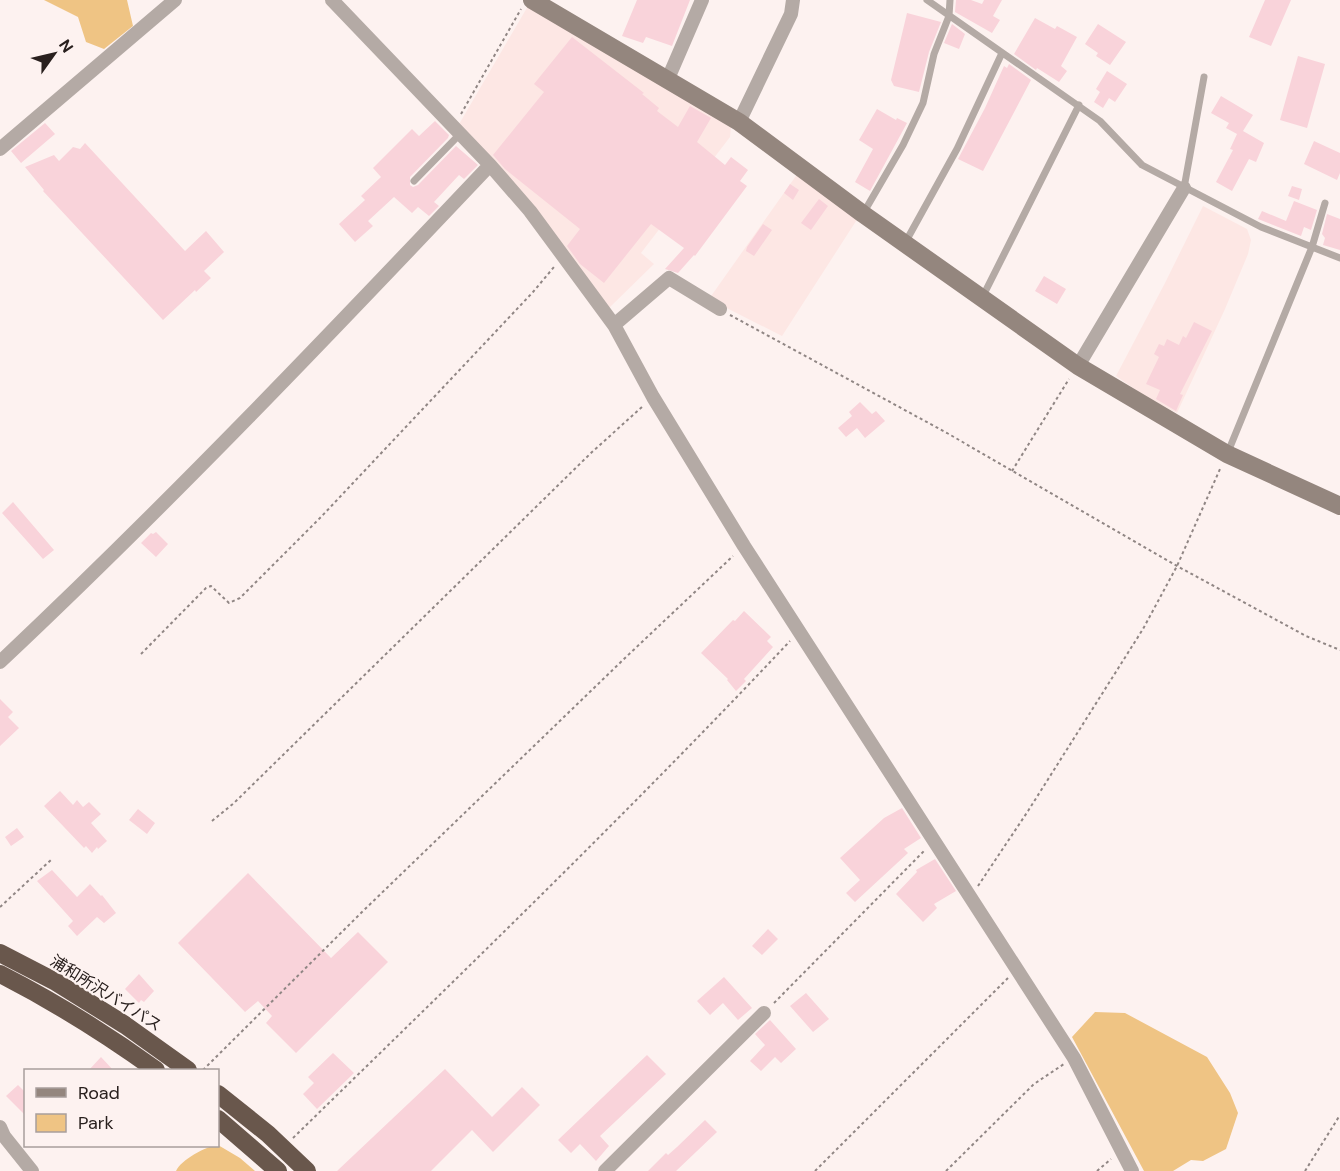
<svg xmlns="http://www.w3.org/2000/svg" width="1340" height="1171" viewBox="0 0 1340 1171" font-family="'DM Sans','Noto Sans JP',sans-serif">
  <rect width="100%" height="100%" fill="#fdf2f0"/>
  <path fill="#fde7e4" d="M 528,6 L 731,126 L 730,137 L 641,253 L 654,264 L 609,308 L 458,126 Z
    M 798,173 L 858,218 L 782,336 L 709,299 Z
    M 1203,206 L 1247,229 L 1251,240 L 1248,254 L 1225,309 L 1177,413 L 1146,397 L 1116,376 L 1165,283 Z"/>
  <path fill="#efc484" d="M 44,0 L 127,0 L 133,26 L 104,49 L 86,42 L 78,17 Z
    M 1095,1012 L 1125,1013 L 1207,1057 L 1230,1093 L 1238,1113 L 1226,1149 L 1203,1161 L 1191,1160 L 1173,1171 L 1144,1171 L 1072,1037 Z
    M 218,1145 L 240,1158 L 255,1171 L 176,1171 C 181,1160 206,1146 218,1145 Z"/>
  <path fill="#f9d3da" d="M 637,0 L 690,0 L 672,46 L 646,37 L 643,43 L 622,36 Z
    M 956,0 L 971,0 L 982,4 L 984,0 L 1002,0 L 993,16 L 1000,20 L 992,33 L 955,12 Z
    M 1265,0 L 1291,0 L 1271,46 L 1249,37 Z
    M 907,13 L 941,22 L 929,52 L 919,92 L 894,86 L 891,80 Z
    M 1035,18 L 1055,29 L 1057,26 L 1077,37 L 1061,66 L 1067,71 L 1059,82 L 1037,68 L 1036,70 L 1014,54 Z
    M 952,24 L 965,34 L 959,49 L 944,43 Z
    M 1098,24 L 1126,42 L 1110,65 L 1096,56 L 1098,53 L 1085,44 Z
    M 572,37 L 644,93 L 642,94 L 659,108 L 657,111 L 678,127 L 690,106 L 711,118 L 697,142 L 725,165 L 731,157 L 748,170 L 740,181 L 747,186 L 695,256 L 694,255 L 678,273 L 665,269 L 684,248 L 651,224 L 604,283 L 580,264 L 567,246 L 580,229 L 505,169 L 493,155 L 544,92 L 534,84 Z
    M 1298,56 L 1325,64 L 1307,128 L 1280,120 Z
    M 1009,64 L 1031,80 L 983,171 L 958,159 L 985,108 L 1004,66 L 1007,68 Z
    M 1107,71 L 1127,84 L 1115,102 L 1109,98 L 1103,108 L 1094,102 L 1100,92 L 1096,89 Z
    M 1221,96 L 1253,115 L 1243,131 L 1264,143 L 1256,162 L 1249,159 L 1232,191 L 1216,182 L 1233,150 L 1230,149 L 1237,134 L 1226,128 L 1229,123 L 1211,113 Z
    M 877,109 L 896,120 L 897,118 L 907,123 L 870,191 L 855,182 L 873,149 L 859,140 Z
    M 435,121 L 449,135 L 448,138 L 410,177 L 410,185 L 413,187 L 418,185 L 456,146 L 478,165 L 464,179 L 459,175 L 434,202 L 439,206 L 429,216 L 418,207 L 412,213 L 394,197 L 368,221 L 373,226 L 355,242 L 339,224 L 365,200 L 361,196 L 381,177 L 373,168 L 412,129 L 419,136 Z
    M 45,123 L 55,134 L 21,163 L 11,151 Z
    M 1314,141 L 1340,153 L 1340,173 L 1337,180 L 1304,164 Z
    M 85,143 L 185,251 L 206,231 L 224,252 L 204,271 L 211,278 L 196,292 L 195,290 L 163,320 L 43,191 L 44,190 L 25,167 L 54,155 L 59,161 L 73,147 L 80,149 Z
    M 790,184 L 799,190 L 793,200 L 784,193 Z
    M 1292,186 L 1302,189 L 1299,200 L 1288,196 Z
    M 819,199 L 828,206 L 811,230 L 801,223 Z
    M 1294,201 L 1317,210 L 1311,230 L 1304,227 L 1301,236 L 1258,219 L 1262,211 L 1286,221 Z
    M 1327,214 L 1340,219 L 1340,250 L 1323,245 L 1325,238 L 1322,234 Z
    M 763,224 L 772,230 L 754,256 L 746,251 L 747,247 Z
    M 1044,276 L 1066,289 L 1057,304 L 1035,291 Z
    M 1194,322 L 1212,331 L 1180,394 L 1183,395 L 1176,411 L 1156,399 L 1160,390 L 1146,384 L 1159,357 L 1154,354 L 1159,344 L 1164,346 L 1167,339 L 1179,345 L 1183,336 L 1186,338 Z
    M 860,402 L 872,414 L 876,411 L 885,421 L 865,438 L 857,428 L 846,437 L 838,428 L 852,416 L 849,412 Z
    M 13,502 L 54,550 L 43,559 L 2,513 Z
    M 156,532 L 168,544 L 156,557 L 141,543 L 151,533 L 153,534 Z
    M 744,611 L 771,637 L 767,641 L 773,647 L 744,679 L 746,681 L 736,691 L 727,680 L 728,679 L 701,653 L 733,620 L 735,621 Z
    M 0,699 L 13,712 L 8,717 L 19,728 L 0,746 Z
    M 60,791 L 73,805 L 77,800 L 83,807 L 89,802 L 101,814 L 91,823 L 107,841 L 98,849 L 97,847 L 92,853 L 86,846 L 84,848 L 44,806 Z
    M 902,808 L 921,838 L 904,849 L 908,853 L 855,902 L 846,893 L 860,880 L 840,858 L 884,818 Z
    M 138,809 L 155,823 L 147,834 L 129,820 Z
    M 17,828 L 24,837 L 11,846 L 5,837 Z
    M 935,859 L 956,891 L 934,904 L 937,908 L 923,922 L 896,894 L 917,872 L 916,870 Z
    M 52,870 L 77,897 L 90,884 L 101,896 L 102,895 L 116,913 L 104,923 L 97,917 L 77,936 L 68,926 L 73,921 L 37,881 Z
    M 248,873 L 331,958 L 358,932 L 388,962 L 296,1053 L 266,1023 L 272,1016 L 258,1001 L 245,1012 L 178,943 Z
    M 768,929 L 778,939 L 762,955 L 752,946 Z
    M 139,974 L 154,991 L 144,1002 L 141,1000 L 139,1003 L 125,989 Z
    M 724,977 L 752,1008 L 738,1020 L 723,1003 L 710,1015 L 697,1001 Z
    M 806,993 L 829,1019 L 813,1032 L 790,1006 Z
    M 770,1020 L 796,1049 L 781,1063 L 775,1057 L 761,1071 L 750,1061 L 765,1045 L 755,1034 Z
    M 333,1053 L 354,1073 L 317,1109 L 303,1094 L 314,1083 L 308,1077 Z
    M 647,1055 L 666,1074 L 600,1136 L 609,1146 L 596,1161 L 580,1144 L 571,1153 L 558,1140 Z
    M 101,1057 L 114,1071 L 88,1071 Z
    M 445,1069 L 492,1117 L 522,1087 L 540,1105 L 493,1152 L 472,1130 L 431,1171 L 337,1171 Z
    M 18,1085 L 26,1093 L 26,1116 L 6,1096 Z
    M 705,1120 L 717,1132 L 676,1171 L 648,1171 L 666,1153 L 668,1155 L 677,1147 Z"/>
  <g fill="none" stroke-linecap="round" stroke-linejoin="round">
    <path stroke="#908684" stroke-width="2" stroke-dasharray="3 3" stroke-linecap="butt" d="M 461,114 L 521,9
      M 730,315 L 947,433 L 1177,566 L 1306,636 L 1340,650
      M 1012,471 L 1069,379
      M 141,654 L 206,588 L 211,586 L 229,603 L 240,598 L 321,517 L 533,292 L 554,267
      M 212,821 L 234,803 L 592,452 L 642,407
      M 978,886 L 1028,811 L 1143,629 L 1177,566 L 1220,469
      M 0,907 L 52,859
      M 774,1003 L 924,851
      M 203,1070 L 362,912 L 625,658 L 733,556
      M 293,1138 C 461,974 629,812 790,641
      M 815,1171 L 1008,978
      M 946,1171 L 1034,1084 L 1064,1064
      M 1097,1171 L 1111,1159
      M 1305,1171 L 1340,1115"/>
    <path stroke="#b4aaa5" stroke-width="7" d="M 927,0 L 1100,121 L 1142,165 L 1261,227 L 1340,258
      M 414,181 L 460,134
      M 1184,188 L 1204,77
      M 864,212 L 903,145 L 923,103 L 934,54 L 949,16 L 950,0
      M 905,243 L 957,149 L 1002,53
      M 983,296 L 1079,105
      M 1228,452 L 1312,247 L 1325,203"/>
    <path stroke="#b4aaa5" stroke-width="14" d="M 332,0 L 490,165 L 530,211 L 614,325 L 653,397 L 744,546 L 1074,1058 L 1132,1171
      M 667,81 L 702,0
      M 739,122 L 791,14 L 793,0
      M 0,149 L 175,0
      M 614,325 L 669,278 L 720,309
      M 1078,366 L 1184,188
      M 0,662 C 170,502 330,334 490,165
      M 0,1127 L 4,1136 L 32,1171
      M 605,1171 L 764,1013"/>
    <path stroke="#94867e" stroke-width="18" d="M 532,0 L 739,122 L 863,214 L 1078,366 L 1227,454 L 1340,506"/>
    <path stroke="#69574c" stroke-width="18" d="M 0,953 L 56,982 L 125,1025 L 188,1070
      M 0,974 C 55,1002 106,1034 156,1070
      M 218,1094 L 268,1134 L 307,1171
      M 218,1119 L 278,1171"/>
  </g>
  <g text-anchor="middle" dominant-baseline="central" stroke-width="4.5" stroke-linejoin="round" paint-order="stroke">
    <g font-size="16" fill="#29201e" stroke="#fdf2f0">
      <text transform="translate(106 993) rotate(32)">浦和所沢バイパス</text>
    </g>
  </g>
  <rect x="24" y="1069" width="195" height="78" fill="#fdf2f0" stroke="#a89e9c" stroke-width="1.5"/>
  <rect x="36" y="1088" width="30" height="9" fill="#94867e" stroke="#a89e9c" stroke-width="1.5"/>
  <text x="78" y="1099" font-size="18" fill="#29201e">Road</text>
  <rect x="36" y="1114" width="30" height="18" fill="#efc484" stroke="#a89e9c" stroke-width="1.5"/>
  <text x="78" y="1129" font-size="18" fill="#29201e">Park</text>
  <g transform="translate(54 54) rotate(56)" stroke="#fdf2f0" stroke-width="4.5" paint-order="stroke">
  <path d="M0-4.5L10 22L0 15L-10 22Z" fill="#29201e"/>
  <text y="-9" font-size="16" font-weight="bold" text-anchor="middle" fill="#29201e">N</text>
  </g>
</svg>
